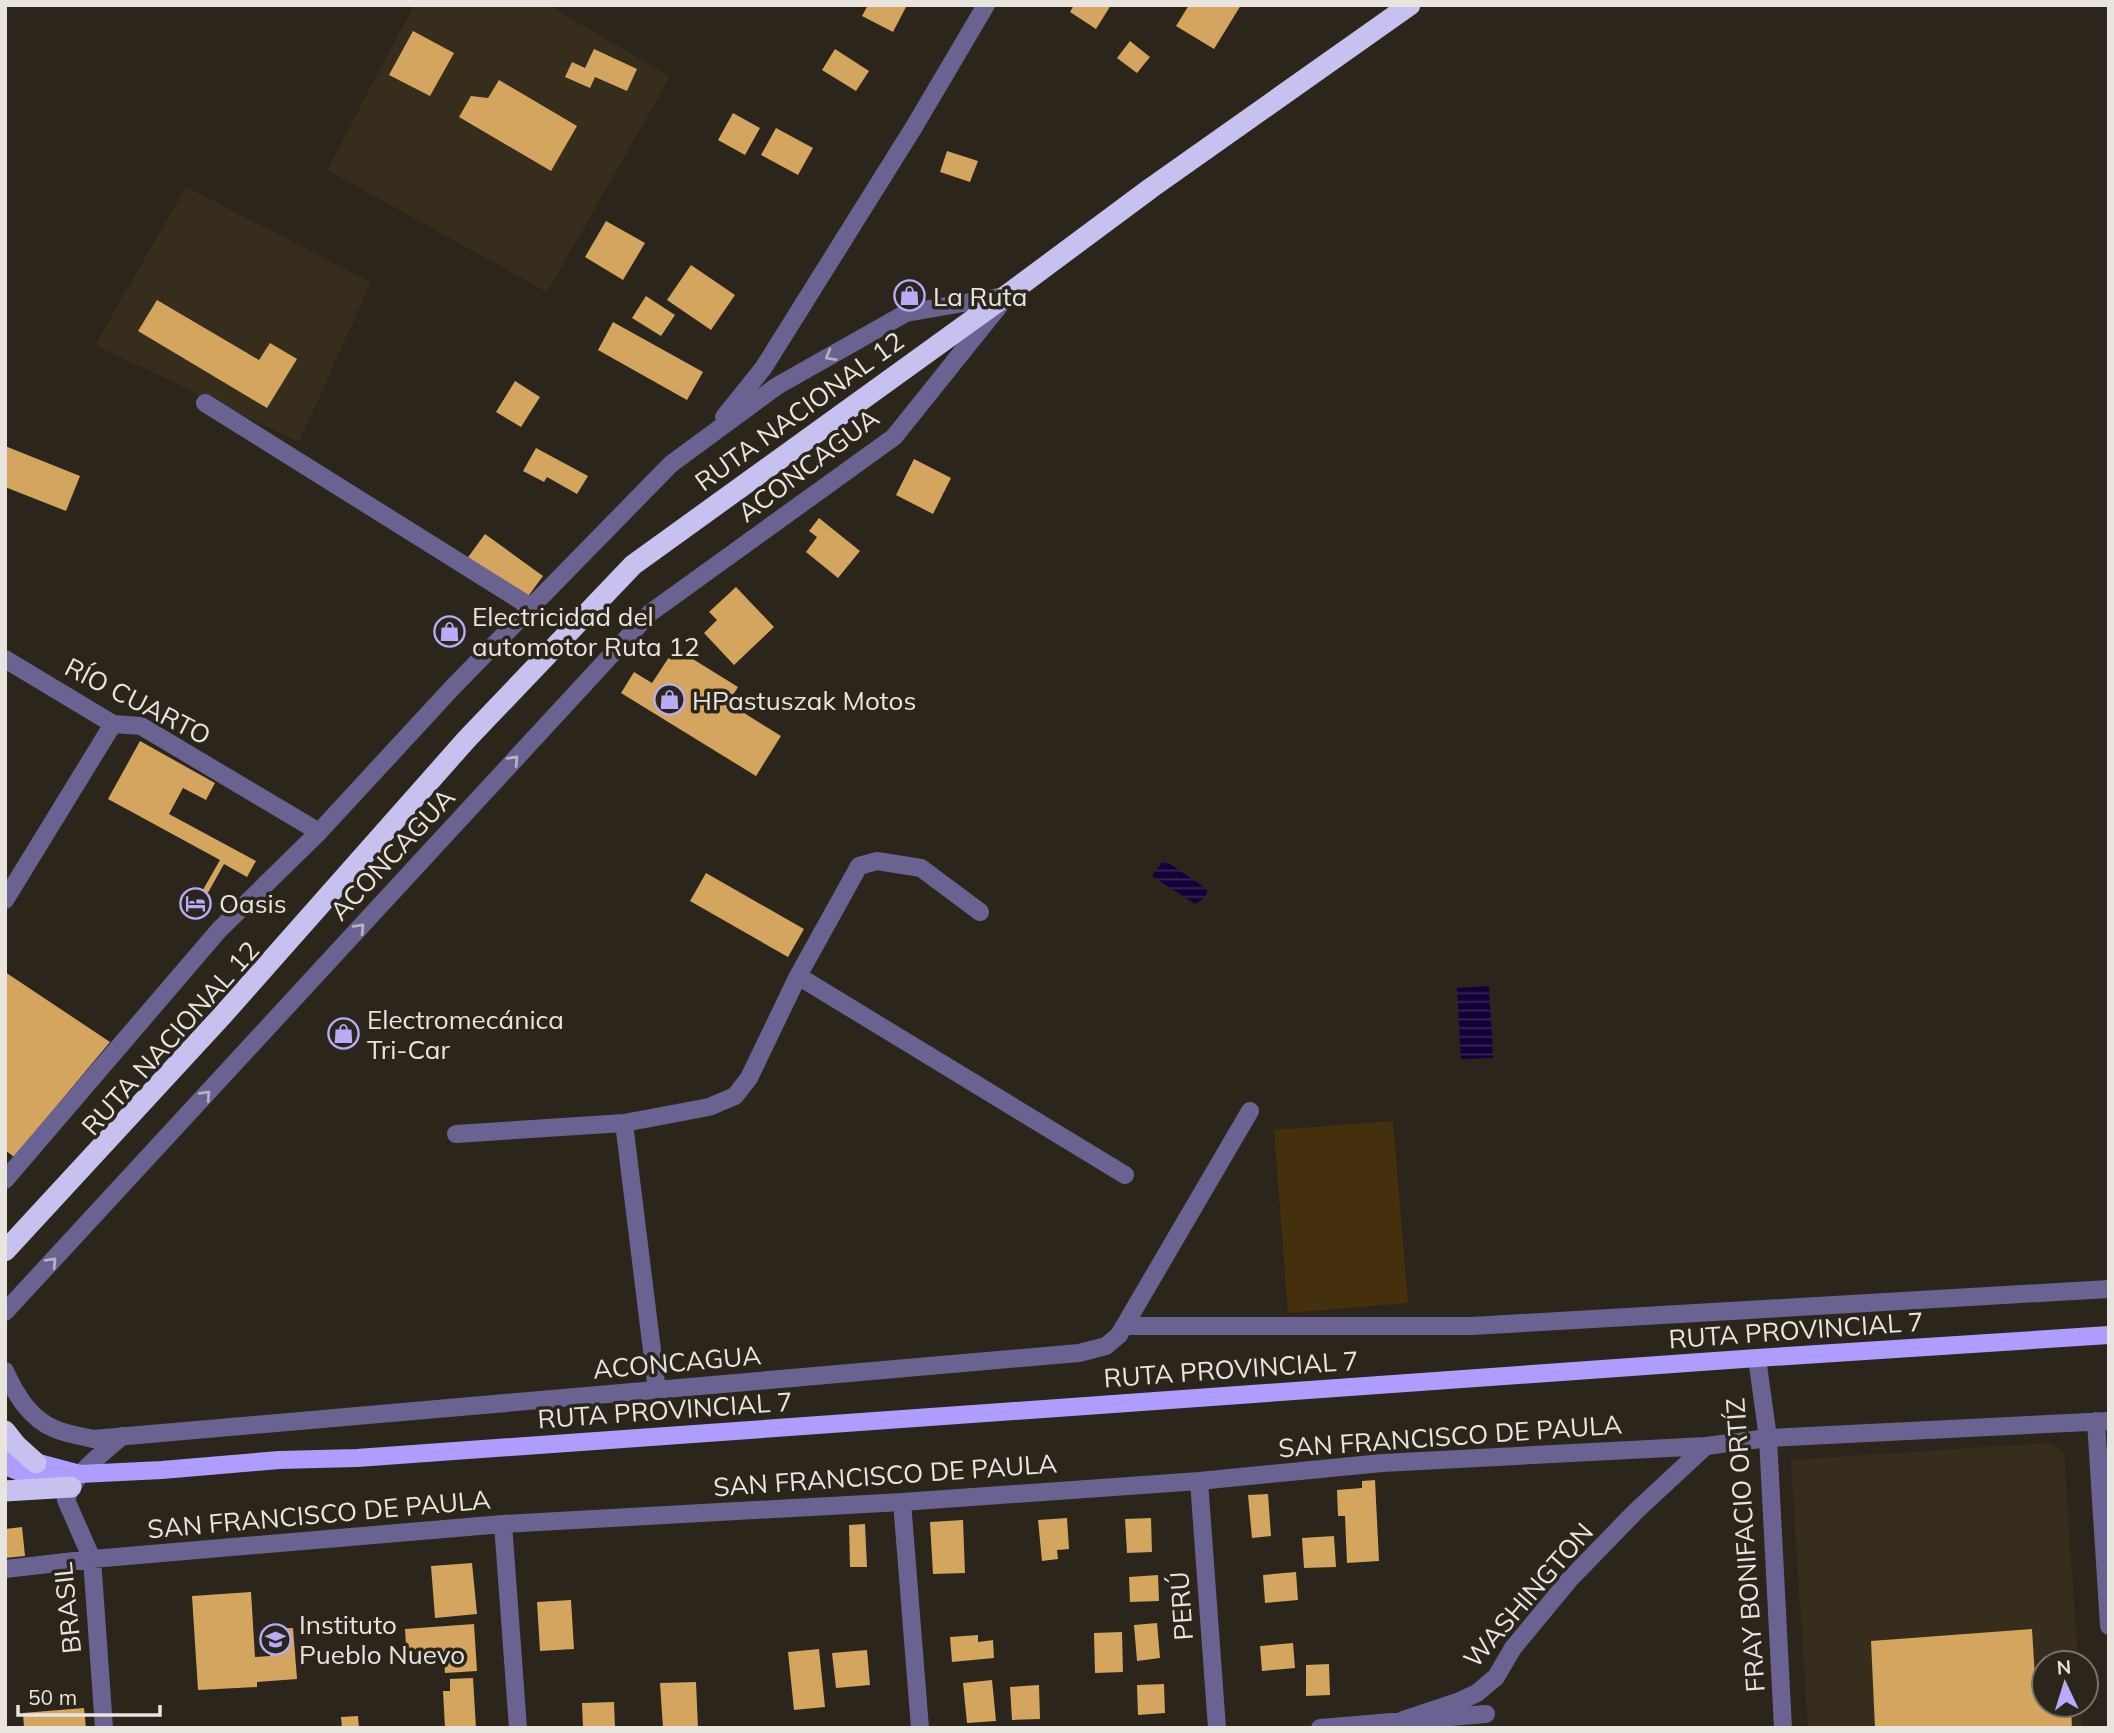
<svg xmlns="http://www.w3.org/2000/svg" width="2114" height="1733" viewBox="0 0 2114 1733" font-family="Mulish,sans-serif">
  <defs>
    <pattern id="water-rules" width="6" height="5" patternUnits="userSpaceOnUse" patternTransform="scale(1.75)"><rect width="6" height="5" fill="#140038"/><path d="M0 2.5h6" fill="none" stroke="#362554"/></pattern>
  </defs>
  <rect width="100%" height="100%" fill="#2c251b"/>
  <path fill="#372d1d" d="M 414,5 L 549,5 L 670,77 L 547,292 L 327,170 Z
    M 186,187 L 371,282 L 299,442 L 95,345 Z
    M 2049,1443 L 2064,1452 L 2078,1663 L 2044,1663 L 2044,1705 L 2080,1705 L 2082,1728 L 1808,1728 L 1791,1460 Z"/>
  <path fill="#45300d" d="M 1393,1121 L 1408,1303 L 1288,1313 L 1274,1130 Z"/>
  <path fill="url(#water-rules)" d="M 1164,860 L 1207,889 C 1207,897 1202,900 1195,904 L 1152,876 Z
    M 1489,986 L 1493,1058 L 1461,1059 L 1457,988 Z"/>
  <path fill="#d3a55e" d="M 868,5 L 907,5 L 893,32 L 862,16 Z
    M 1074,5 L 1111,5 L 1096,29 L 1070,12 Z
    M 1189,5 L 1241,5 L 1214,49 L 1176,26 Z
    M 413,31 L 454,53 L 430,96 L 389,75 Z
    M 1130,41 L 1150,57 L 1137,73 L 1117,58 Z
    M 594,49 L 637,69 L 627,91 L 595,77 L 590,88 L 565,77 L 572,62 L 585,68 Z
    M 835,49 L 869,71 L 856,91 L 822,70 Z
    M 499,80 L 577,126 L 551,171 L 459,117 L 471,96 L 488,98 Z
    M 733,113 L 760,128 L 745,155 L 718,140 Z
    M 776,128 L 813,148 L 798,175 L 761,155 Z
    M 947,151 L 978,161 L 970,182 L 940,172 Z
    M 606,221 L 645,243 L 623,280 L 585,257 Z
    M 691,265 L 735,295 L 711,330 L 667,300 Z
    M 646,296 L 675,315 L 661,336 L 632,318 Z
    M 157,300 L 259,360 L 270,343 L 297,359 L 267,408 L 138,331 Z
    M 613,322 L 703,372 L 687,400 L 598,350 Z
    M 515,381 L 540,397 L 521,427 L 496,412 Z
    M 5,446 L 80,476 L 66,511 L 5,487 Z
    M 536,448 L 588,476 L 577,494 L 547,477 L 544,482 L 523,471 Z
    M 914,459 L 951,478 L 933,514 L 896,495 Z
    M 819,518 L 860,551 L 838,578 L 806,552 L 817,537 L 809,531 Z
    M 485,534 L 543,576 L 524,602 L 466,560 Z
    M 736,587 L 774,627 L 734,665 L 704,633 L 717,620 L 709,612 Z
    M 675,648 L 738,687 L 728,703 L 781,736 L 756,776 L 621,693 L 634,672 L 652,683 Z
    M 140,741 L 215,783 L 206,800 L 183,788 L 169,814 L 256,861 L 247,877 L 224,864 L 205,898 L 200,895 L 220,860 L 108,799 Z
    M 706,873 L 804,929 L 788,957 L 690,901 Z
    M 5,972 L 110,1042 L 14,1157 L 5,1150 Z
    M 1375,1480 L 1379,1561 L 1347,1563 L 1345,1516 L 1338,1516 L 1337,1490 L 1362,1488 L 1362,1481 Z
    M 1268,1494 L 1271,1536 L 1252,1538 L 1248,1495 Z
    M 1067,1518 L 1069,1549 L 1057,1550 L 1058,1559 L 1042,1561 L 1038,1520 Z
    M 1151,1518 L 1152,1552 L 1127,1553 L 1125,1519 Z
    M 963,1520 L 965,1573 L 933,1574 L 930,1522 Z
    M 865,1524 L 867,1567 L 850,1567 L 849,1525 Z
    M 22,1527 L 25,1556 L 5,1558 L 5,1529 Z
    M 1334,1536 L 1336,1567 L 1304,1568 L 1302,1538 Z
    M 472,1563 L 477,1614 L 435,1618 L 431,1566 Z
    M 1296,1572 L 1298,1600 L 1265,1603 L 1263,1575 Z
    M 1158,1575 L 1159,1601 L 1130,1602 L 1129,1577 Z
    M 251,1592 L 255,1657 L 270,1656 L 268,1629 L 293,1628 L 297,1679 L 257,1682 L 257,1687 L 198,1690 L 192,1596 Z
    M 571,1600 L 574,1649 L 540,1651 L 537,1602 Z
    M 1157,1623 L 1160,1658 L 1137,1661 L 1134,1625 Z
    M 474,1624 L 477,1671 L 445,1673 L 444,1660 L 407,1663 L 405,1629 Z
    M 2032,1629 L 2036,1694 L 2044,1693 L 2044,1705 L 2071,1705 L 2072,1728 L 1875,1728 L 1871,1641 Z
    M 1122,1632 L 1123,1672 L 1095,1673 L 1094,1633 Z
    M 978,1635 L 978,1642 L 993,1640 L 994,1658 L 952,1662 L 950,1637 Z
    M 1293,1643 L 1295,1668 L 1262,1671 L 1260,1646 Z
    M 819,1649 L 825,1707 L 794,1710 L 788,1652 Z
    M 867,1650 L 870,1685 L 836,1688 L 832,1653 Z
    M 1329,1664 L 1330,1695 L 1306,1696 L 1306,1665 Z
    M 473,1678 L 476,1728 L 445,1728 L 443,1691 L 450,1691 L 450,1679 Z
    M 992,1680 L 996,1721 L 967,1723 L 963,1683 Z
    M 696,1682 L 698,1728 L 663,1728 L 660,1683 Z
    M 1164,1684 L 1165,1713 L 1138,1715 L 1137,1685 Z
    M 1039,1685 L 1040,1719 L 1012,1720 L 1010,1687 Z
    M 614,1702 L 615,1728 L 583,1728 L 582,1703 Z
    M 84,1708 L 86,1728 L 24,1728 L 23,1713 Z
    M 358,1716 L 359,1728 L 342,1728 L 341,1717 Z"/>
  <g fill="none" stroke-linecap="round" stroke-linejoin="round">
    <path stroke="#6a6291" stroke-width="18" d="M 205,403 L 531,607
      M 724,417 L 764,367 L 914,127 L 986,5
      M 5,659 L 113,724 L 141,726 L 319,832
      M 5,900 L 113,724
      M 798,976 L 1125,1175
      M 624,1123 L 657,1391
      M 456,1134 L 624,1123 L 709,1107 L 735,1096 L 749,1078 L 798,976 L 859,866 L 877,861 L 921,868 L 980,912
      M 5,1180 L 219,930 L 319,832 L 452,688 L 671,464 L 777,386 L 906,313 L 1004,296
      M 5,1312 L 650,613 L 894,437 L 999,306
      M 1124,1326 L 1472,1326 L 2109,1289
      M 1757,1358 L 1768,1438 L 1783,1728
      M 5,1371 C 16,1395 30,1419 55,1429 C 67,1434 81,1436 93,1439 L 1079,1353 L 1106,1346 L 1119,1335 L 1250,1111
      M 2096,1421 L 2109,1626
      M 1199,1481 L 1217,1728
      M 902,1502 L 920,1728
      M 503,1524 L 518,1728
      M 5,1569 L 92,1559 L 503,1524 L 902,1502 L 1199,1481 L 1382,1463 L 1706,1446 L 1768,1438 L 2109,1421
      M 1403,1720 L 1460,1701 L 1477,1693 L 1496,1677 L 1513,1648 L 1570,1579 L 1636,1511 L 1706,1446
      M 104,1728 L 92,1559 L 66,1500 C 75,1472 100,1456 122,1436
      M 1320,1728 L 1486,1714"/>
    <path stroke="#ae9cfe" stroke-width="18" d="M 5,1454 L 80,1474 L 162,1470 L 279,1460 L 357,1458 L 1757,1358 L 2109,1335
      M 5,1466 L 27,1475 L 62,1484"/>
    <path stroke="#c7c1f0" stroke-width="21" d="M 5,1251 L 221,1017 L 466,740 L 633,565 L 1007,295 L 1151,188 L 1410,5
      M 5,1431 L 16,1445 L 36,1463
      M 5,1491 L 71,1487"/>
  </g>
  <defs><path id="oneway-chevron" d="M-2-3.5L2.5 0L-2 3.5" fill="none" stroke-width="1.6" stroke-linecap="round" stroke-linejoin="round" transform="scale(1.75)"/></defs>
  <g stroke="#b6b0bf">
    <use href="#oneway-chevron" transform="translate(830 356) rotate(150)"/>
    <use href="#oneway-chevron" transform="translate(514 760) rotate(-47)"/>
    <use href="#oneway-chevron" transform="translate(360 928) rotate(-47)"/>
    <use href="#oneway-chevron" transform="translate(206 1095) rotate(-47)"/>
    <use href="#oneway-chevron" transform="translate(52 1262) rotate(-47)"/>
  </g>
  <defs>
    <symbol id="shop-ring" viewBox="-11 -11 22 22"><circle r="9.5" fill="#2c251b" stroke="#b8abf7" stroke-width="1.5"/><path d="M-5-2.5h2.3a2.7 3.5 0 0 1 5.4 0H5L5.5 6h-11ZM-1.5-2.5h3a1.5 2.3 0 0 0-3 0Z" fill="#b8abf7"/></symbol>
    <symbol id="hotel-ring" viewBox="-11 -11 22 22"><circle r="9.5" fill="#2c251b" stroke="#b8abf7" stroke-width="1.5"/><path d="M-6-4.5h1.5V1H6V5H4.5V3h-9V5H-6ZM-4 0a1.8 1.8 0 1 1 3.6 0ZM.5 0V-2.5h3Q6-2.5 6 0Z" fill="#b8abf7"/></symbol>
    <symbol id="school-ring" viewBox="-11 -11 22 22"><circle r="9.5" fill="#2c251b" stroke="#b8abf7" stroke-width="1.5"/><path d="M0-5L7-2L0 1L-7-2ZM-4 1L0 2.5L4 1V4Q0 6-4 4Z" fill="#b8abf7"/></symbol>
  </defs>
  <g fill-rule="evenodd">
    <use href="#shop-ring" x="892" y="278" width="35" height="35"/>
    <use href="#shop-ring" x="432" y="614" width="35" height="35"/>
    <use href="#shop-ring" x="652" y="682" width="35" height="35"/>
    <use href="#hotel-ring" x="178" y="886" width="35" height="35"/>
    <use href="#shop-ring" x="326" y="1016" width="35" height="35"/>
    <use href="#school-ring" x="258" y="1622" width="35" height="35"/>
  </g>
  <g text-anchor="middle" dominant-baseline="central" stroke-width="7" stroke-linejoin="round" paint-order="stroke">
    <g font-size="26" fill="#e9e4de" stroke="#2c251b" text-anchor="start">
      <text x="933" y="296">La Ruta</text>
      <text x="472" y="616">Electricidad del<tspan x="472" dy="30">automotor Ruta 12</tspan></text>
      <text x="692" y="700">HPastuszak Motos</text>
      <text x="219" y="903">Oasis</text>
      <text x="367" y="1019">Electromecánica<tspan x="367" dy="30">Tri-Car</tspan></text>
      <text x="299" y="1624">Instituto<tspan x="299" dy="30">Pueblo Nuevo</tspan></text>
    </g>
    <g font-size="26" fill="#e9e4de" stroke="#2c251b">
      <text transform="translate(799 411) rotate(-36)">RUTA NACIONAL 12</text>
      <text transform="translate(808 465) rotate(-37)">ACONCAGUA</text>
      <text transform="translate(138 701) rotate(27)">RÍO CUARTO</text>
      <text transform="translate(392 854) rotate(-47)">ACONCAGUA</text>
      <text transform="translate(170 1038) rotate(-48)">RUTA NACIONAL 12</text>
      <text transform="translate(1796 1330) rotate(-4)">RUTA PROVINCIAL 7</text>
      <text transform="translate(677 1362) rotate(-5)">ACONCAGUA</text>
      <text transform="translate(1231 1369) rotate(-4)">RUTA PROVINCIAL 7</text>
      <text transform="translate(665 1410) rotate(-4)">RUTA PROVINCIAL 7</text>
      <text transform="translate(1450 1436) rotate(-4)">SAN FRANCISCO DE PAULA</text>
      <text transform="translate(885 1475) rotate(-4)">SAN FRANCISCO DE PAULA</text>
      <text transform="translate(319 1514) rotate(-5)">SAN FRANCISCO DE PAULA</text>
      <text transform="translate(1745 1545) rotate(-94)">FRAY BONIFACIO ORTÍZ</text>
      <text transform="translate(1528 1595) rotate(-49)">WASHINGTON</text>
      <text transform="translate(1181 1606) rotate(-94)">PERÚ</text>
      <text transform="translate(67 1608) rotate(-96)">BRASIL</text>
    </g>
  </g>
  <rect width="2114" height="1733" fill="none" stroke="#e9e4de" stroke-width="14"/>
  <g transform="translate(2065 1684) rotate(356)"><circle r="33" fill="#2c251b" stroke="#787169" stroke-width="2"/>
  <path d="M0-5L12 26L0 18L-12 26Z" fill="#b8abf7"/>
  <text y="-10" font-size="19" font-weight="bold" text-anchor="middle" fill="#e9e4de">N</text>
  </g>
  <path d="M18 1705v10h142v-10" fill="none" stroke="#e9e4de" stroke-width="3.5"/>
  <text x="28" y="1705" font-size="21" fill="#e9e4de" stroke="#2c251b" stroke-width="5" paint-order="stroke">50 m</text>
</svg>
